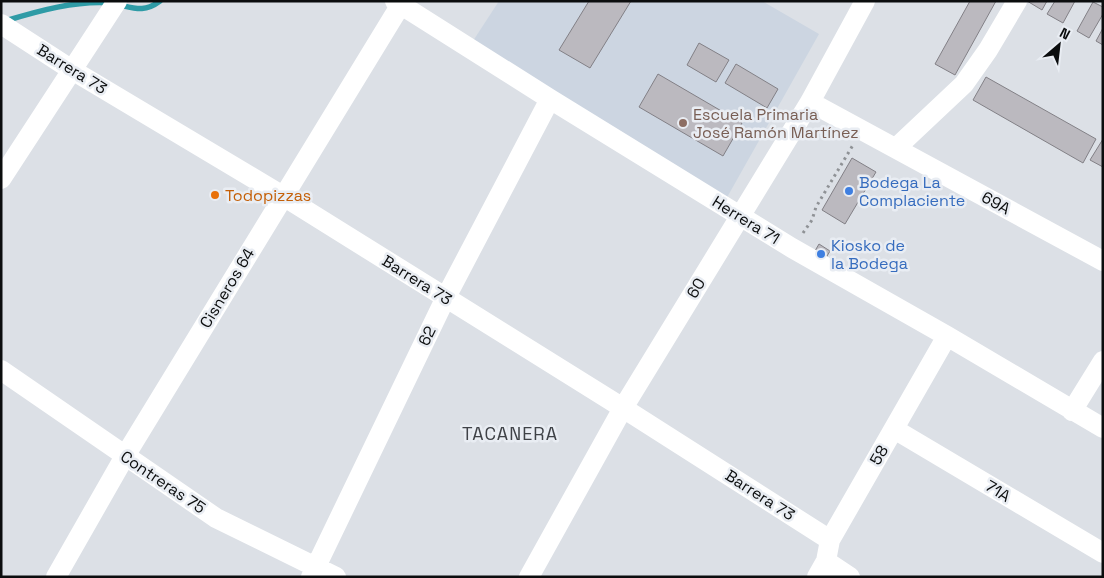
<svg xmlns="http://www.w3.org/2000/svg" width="1104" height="578" viewBox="0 0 1104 578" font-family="'Space Grotesk',sans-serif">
  <rect width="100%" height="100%" fill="#dce0e6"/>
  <path fill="#ccd5e1" d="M 499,1 L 762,1 L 819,34 L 725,201 L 471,44 Z"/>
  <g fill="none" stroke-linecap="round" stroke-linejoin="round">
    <path stroke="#2e9ba6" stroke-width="5.5" d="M 120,5 C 137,9 145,12 160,1
      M 5,21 C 38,11 77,0 111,3"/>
  </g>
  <path fill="#bbb9bf" stroke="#828086" d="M 589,1 L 631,1 L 590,68 L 559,50 Z
    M 970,1 L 996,1 L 955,75 L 935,64 Z
    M 1027,1 L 1047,1 L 1042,10 Z
    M 1055,1 L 1075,1 L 1063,23 L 1047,14 Z
    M 1093,2 L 1103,7 L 1103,14 L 1089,38 L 1077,31 Z
    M 1103,28 L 1103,45 L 1096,41 Z
    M 699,43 L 729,60 L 716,82 L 687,65 Z
    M 736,64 L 778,89 L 767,108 L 725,83 Z
    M 658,74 L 742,123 L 723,156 L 639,107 Z
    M 986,77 L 1096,139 L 1083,163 L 973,100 Z
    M 1103,139 L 1103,167 L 1090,160 Z
    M 852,158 L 876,172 L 845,224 L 822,210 Z
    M 819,244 L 830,251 L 823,263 L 812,256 Z"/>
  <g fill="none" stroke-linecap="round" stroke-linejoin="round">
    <path stroke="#8f9296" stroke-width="3" stroke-dasharray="2.5 4" stroke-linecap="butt" d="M 803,233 L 812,220 L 816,207 L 853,145"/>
    <path stroke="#fff" stroke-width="20" d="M 395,1 L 550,99 L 792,248 L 947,336 L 1103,428
      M 1,24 L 72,70 L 283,196 L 623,408 L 830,540
      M 810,102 L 1103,261
      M 896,148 L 964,84 L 988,50 L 1017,1
      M 1,179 L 117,1
      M 1,370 L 216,518 L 336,577
      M 1072,411 L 1103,361
      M 894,429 L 1103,553
      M 826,561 L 850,577
      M 56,577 L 125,456 L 403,1
      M 311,577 L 445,299 L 550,99
      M 529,577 L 623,408 L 810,102 L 865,1
      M 817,577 L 826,561 L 830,540 L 947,336"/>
  </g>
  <circle fill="#8d6e63" stroke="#e9edf3" stroke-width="2" cx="683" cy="123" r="5"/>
  <g fill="#3f7fe0" stroke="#e9edf3" stroke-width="2">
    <circle cx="849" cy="191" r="5"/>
    <circle cx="821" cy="254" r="5"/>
  </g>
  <circle fill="#e8710a" stroke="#e9edf3" stroke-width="2" cx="215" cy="195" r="5"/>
  <g text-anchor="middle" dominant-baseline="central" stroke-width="5" stroke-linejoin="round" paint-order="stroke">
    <g font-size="16" fill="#0b0d0e" stroke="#e9edf3">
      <text transform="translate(72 69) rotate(32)">Barrera 73</text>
      <text transform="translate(996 203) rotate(29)">69A</text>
      <text transform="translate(746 220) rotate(32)">Herrera 71</text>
      <text transform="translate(417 280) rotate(32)">Barrera 73</text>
      <text transform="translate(227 288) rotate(-59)">Cisneros 64</text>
      <text transform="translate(696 288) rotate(-59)">60</text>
      <text transform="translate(427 336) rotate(-64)">62</text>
      <text transform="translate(879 455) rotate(-60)">58</text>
      <text transform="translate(163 482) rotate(34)">Contreras 75</text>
      <text transform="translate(998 491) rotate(31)">71A</text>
      <text transform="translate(760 495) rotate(33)">Barrera 73</text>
    </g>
    <g font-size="16" fill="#785e54" stroke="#e9edf3" text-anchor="start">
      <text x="693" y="114">Escuela Primaria<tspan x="693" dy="18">José Ramón Martínez</tspan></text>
    </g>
    <g font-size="16" fill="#366cbe" stroke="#e9edf3" text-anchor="start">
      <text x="859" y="182">Bodega La<tspan x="859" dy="18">Complaciente</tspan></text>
      <text x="831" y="245">Kiosko de<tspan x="831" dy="18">la Bodega</tspan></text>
    </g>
    <g font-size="16" fill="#c56008" stroke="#e9edf3" text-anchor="start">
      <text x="225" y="195">Todopizzas</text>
    </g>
    <g font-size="18" letter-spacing="1" fill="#3f4247" stroke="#e9edf3">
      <text x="510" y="433">TACANERA</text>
    </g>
  </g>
  <rect width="1104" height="578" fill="none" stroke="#0b0d0e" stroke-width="5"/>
  <g transform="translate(1059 45) rotate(28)" stroke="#e9edf3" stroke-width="4" paint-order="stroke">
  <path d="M0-4L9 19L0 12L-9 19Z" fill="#0b0d0e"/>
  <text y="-8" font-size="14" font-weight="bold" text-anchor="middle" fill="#0b0d0e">N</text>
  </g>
</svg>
